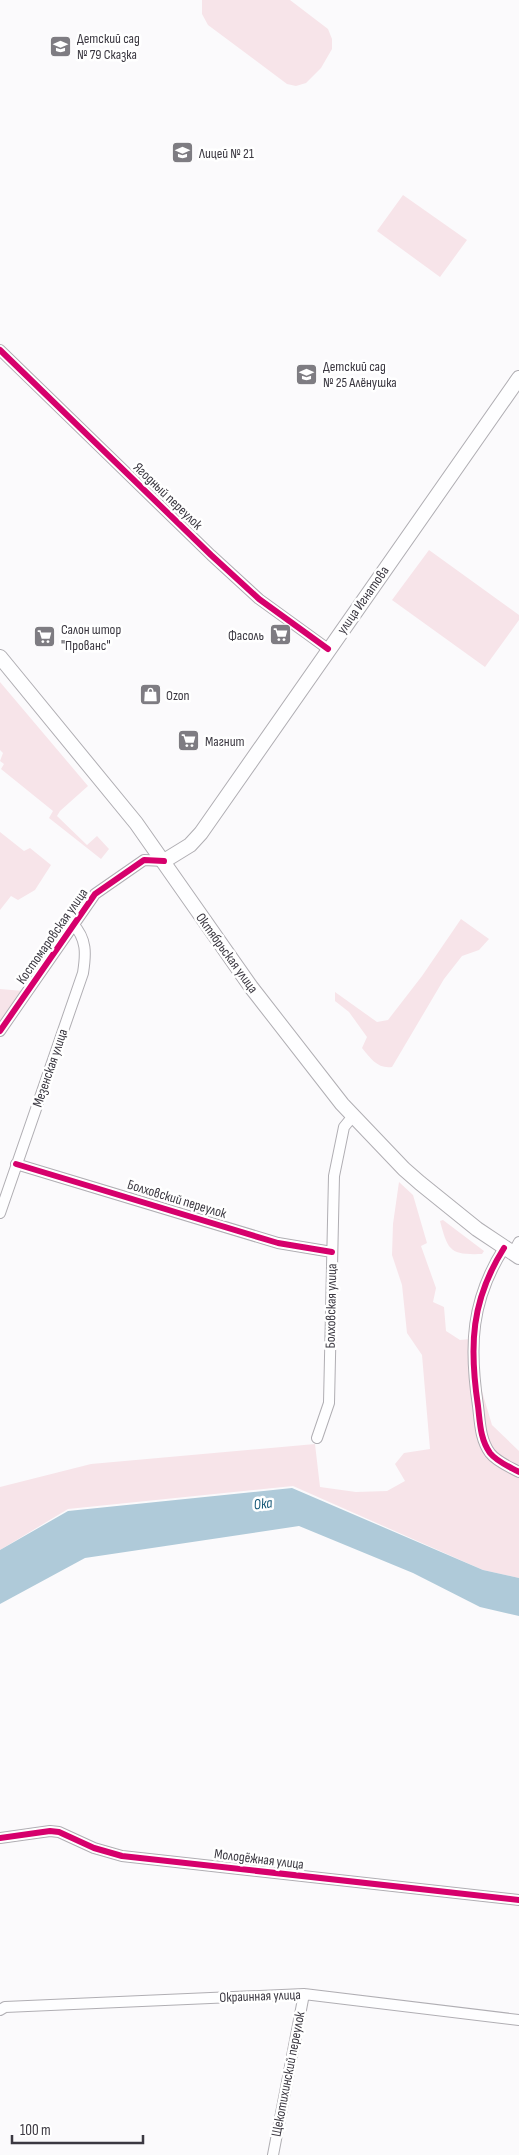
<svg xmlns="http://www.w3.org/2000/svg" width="519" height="2155" viewBox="0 0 519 2155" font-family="'Sofia Sans Condensed',sans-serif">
  <rect width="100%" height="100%" fill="#fbfafc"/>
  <path fill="#f7e4e9" d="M 202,0 L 290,0 L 328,29 L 332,39 L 332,49 L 321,68 L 306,83 L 296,86 L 287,84 L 208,25 L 202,14 Z
    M 403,195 L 467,240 L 440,277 L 377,231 Z
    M 429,550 L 519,615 L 519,620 L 485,667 L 392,600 Z
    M 0,682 L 88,786 L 60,811 L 57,816 L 87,845 L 97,836 L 109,849 L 101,859 L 49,818 L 53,811 L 1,769 L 4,764 L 0,761 L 3,753 L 0,750 Z
    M 0,832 L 24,851 L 30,848 L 51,865 L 35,890 L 18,900 L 11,896 L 0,910 Z
    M 461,919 L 489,939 L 479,950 L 462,956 L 444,979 L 392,1067 C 378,1069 371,1059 362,1048 L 367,1037 L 349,1012 L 335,1001 L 335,992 L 377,1022 L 388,1020 L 422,976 Z
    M 0,989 L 23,991 L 0,1022 Z
    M 399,1182 L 413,1195 L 427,1243 L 421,1246 L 436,1288 L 433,1302 L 444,1307 L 446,1331 L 460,1340 L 470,1339 L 470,1351 L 492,1425 L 519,1451 L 519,1578 L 483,1570 L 293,1486 L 68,1509 L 0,1550 L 0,1487 L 91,1464 L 315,1444 L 320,1487 L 356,1492 L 387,1491 L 405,1481 L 395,1464 L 404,1453 L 430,1449 L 422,1355 L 407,1333 L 402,1285 L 392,1255 L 393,1224 Z
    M 443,1220 L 484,1251 L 482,1254 C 450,1255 448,1251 440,1221 Z"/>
  <path fill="#afcad9" d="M 292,1488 L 483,1570 L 519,1578 L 519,1616 L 480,1607 L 413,1573 L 299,1526 L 85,1558 L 0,1604 L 0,1550 L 68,1511 Z"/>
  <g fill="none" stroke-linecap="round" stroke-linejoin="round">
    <defs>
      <path id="minor" d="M 0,350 L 211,555 L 259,599 L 328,649
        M 0,1031 L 95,894 L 144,860 L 164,861
        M 16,1164 L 278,1243 L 332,1252
        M 0,1213 L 83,973 C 86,954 87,939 73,924
        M 504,1248 C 471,1300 469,1346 478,1406 C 480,1422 480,1439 490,1453 C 497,1462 510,1467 519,1472
        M 513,1253 L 519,1242
        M 317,1438 L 329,1403 L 334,1176 L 344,1127 L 353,1116
        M 0,1838 L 50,1831 L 59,1832 L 94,1848 L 122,1856 L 519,1900
        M 0,2010 L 5,2007 L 304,1994 L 519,2020
        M 273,2155 L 304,1994"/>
      <path id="major" d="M 0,657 L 136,823 L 251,987 L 342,1104 L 404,1169 L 420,1183 L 477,1229 L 519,1257
        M 164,861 L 190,845 L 201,833 L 519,378"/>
    </defs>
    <use href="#minor" stroke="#b0aeb3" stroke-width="12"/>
    <use href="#major" stroke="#b0aeb3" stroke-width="16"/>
    <use href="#minor" stroke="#fefeff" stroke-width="10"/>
    <use href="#major" stroke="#fefeff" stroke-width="14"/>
    <defs>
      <path id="cycleway" d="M 0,350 L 211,555 L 259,599 L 328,649
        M 0,1031 L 95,894 L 144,860 L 164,861
        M 16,1164 L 278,1243 L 332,1252
        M 504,1248 C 471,1300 469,1346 478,1406 C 480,1422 480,1439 490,1453 C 497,1462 510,1467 519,1472
        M 0,1838 L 50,1831 L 59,1832 L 94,1848 L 122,1856 L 519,1900"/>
    </defs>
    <use href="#cycleway" stroke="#fff" stroke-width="9"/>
    <use href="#cycleway" stroke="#d6006c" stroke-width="6"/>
  </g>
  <defs>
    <symbol id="school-square" viewBox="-11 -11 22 22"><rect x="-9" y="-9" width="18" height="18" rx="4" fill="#7e7c82" stroke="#fff"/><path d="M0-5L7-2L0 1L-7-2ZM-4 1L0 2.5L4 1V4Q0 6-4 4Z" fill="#fff"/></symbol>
    <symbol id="supermarket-square" viewBox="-11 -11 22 22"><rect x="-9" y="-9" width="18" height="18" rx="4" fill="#7e7c82" stroke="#fff"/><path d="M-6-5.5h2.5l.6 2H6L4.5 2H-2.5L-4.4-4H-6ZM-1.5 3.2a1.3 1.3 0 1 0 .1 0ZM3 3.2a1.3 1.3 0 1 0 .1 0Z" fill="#fff"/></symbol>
    <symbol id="shop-square" viewBox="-11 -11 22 22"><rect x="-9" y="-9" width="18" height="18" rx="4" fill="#7e7c82" stroke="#fff"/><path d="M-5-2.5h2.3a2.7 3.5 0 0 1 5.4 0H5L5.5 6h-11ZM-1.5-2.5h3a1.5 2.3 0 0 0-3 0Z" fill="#fff"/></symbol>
  </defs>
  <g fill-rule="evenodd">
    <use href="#school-square" x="48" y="34" width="25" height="25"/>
    <use href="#school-square" x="170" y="140" width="25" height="25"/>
    <use href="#school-square" x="294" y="362" width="25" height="25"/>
    <use href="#supermarket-square" x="268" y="622" width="25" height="25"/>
    <use href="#supermarket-square" x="32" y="624" width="25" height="25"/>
    <use href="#shop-square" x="138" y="682" width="25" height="25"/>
    <use href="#supermarket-square" x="176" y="728" width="25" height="25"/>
  </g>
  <g text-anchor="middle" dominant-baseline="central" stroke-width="5" stroke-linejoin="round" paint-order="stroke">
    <g font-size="14" fill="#3b3841" stroke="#fff" text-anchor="start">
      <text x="77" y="38">Детский сад<tspan x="77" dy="16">№ 79 Сказка</tspan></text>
      <text x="199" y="153">Лицей № 21</text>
      <text x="323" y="366">Детский сад<tspan x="323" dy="16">№ 25 Алёнушка</tspan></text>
      <text x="61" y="629">Салон штор<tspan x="61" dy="16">"Прованс"</tspan></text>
      <text x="264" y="635" text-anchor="end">Фасоль</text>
      <text x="166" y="695">Ozon</text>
      <text x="205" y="741">Магнит</text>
    </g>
    <g font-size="14" fill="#3b3841" stroke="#fff">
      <text transform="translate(168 496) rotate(44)">Ягодный переулок</text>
      <text transform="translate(363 600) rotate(-55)">улица Игнатова</text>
      <text transform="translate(52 936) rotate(-55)">Костомаровская улица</text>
      <text transform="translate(227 953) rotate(54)">Октябрьская улица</text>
      <text transform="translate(50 1068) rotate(-71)">Мезенская улица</text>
      <text transform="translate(177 1199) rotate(17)">Болховский переулок</text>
      <text transform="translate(331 1306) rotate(-89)">Болховская улица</text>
      <text transform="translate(259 1859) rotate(7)">Молодёжная улица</text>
      <text transform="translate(260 1996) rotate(-2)">Окраинная улица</text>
      <text transform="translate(288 2074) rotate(-79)">Щекотихинский переулок</text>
    </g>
    <g font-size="15" font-style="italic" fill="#155877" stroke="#fff">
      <text transform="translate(263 1504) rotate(-7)">Ока</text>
    </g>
  </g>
  <path d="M12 2135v8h131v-8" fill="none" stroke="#3b3841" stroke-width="2.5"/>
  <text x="20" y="2135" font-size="15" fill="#3b3841" stroke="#ffffff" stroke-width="4" paint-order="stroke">100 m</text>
</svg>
